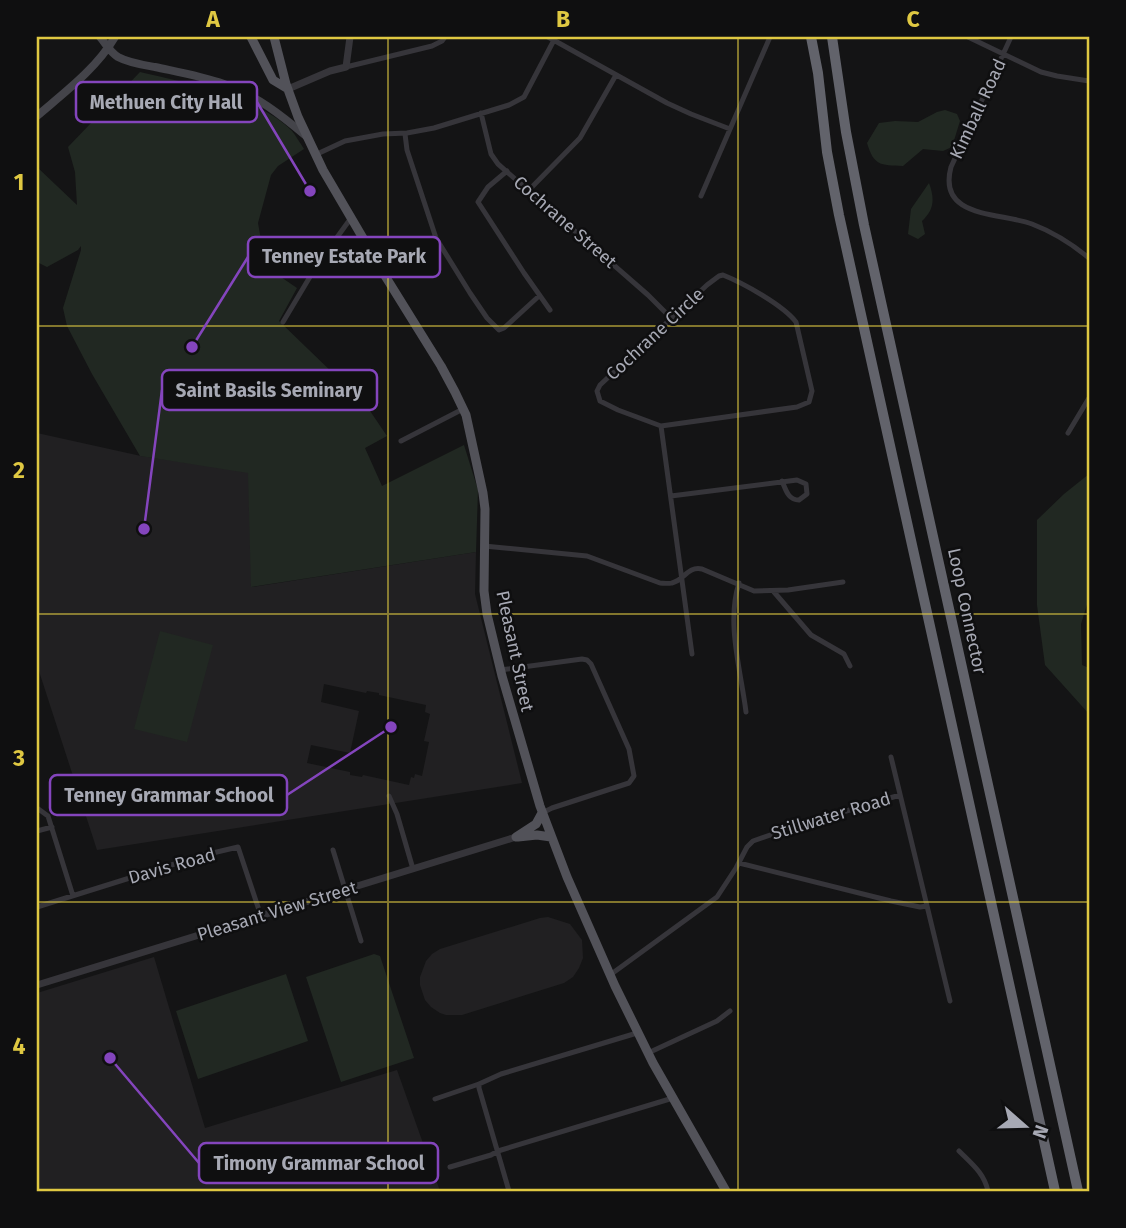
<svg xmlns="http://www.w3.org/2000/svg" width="1126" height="1228" viewBox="0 0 1126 1228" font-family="'Fira Sans',sans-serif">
  <rect width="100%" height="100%" fill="#141415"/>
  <path fill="#212022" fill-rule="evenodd" d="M 37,433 L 141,456 L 252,472 L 252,587 L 476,552 L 475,594 L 522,783 L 97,850 L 37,665 ZM 324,684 L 366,693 L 367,691 L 379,693 L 379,695 L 426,705 L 425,712 L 430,714 L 424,741 L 429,742 L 422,776 L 415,774 L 414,778 L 411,777 L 409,785 L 363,775 L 362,777 L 350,775 L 350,772 L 307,763 L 311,745 L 350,753 L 359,711 L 321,702 Z
    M 548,917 L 570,924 L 582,940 L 583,958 L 579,968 L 573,977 L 564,983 L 462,1015 L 446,1015 L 440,1013 L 431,1007 L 425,1000 L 420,985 L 420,977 L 426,961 L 432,954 L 440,949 L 540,918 Z
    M 154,957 L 205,1128 L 397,1070 L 440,1191 L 37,1191 L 37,993 Z"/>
  <path fill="#212822" d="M 140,72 C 186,83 258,96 292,131 C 296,136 300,143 304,149 L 278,166 L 271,175 L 258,223 L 264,257 L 275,273 L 297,288 L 279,321 L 366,405 L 387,436 L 365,448 L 382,486 L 464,445 L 478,490 L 476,552 L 251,587 L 248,473 L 140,456 L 92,374 L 67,326 L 63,308 L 81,250 L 81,246 L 78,250 L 47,267 L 37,262 L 37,167 L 77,205 L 75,172 L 68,147 Z
    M 945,110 L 957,114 L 960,121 L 952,147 L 943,151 L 923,149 L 903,166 C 880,165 874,166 867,143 L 879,123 L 895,121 L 918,122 L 937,112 Z
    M 929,183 C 935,199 934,210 922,221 L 925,234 L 918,239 L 908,234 L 911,209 Z
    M 1089,474 L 1089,598 L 1081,624 L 1082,665 L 1089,668 L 1089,714 L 1045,665 L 1037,605 L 1037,520 L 1064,494 Z
    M 160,631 L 213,645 L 187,742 L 134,729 Z
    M 374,954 L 380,956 L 414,1058 L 341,1082 L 306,977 Z
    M 286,974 L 308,1041 L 198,1079 L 176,1011 Z"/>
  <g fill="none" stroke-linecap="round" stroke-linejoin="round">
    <path stroke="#36353a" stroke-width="5" d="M 548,37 L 667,103 L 691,114 L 730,129
      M 968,37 L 1041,72 L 1057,76 L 1089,81
      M 1011,37 L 951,167 C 937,219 1000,212 1032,224 C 1053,232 1072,244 1089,258
      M 346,67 L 432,46 L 442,41 L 445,37
      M 481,113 L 491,154 L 498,164 L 648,295 L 671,318
      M 405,134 L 407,150 L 436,238 L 470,293 L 487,318 L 499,330 L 504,328 L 539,296
      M 315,155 L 345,141 L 383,134 L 407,133 L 434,128 L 509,105 L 524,97 L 554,40
      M 507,171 L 488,187 L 478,202 L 524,273 L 550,310
      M 529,190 L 580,138 L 616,75
      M 701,196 L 770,37
      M 723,275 C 743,283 783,305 796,322 L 812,391 L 809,402 L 797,407 L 661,426 L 618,410 L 600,401 L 597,391 L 600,385 L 707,285 L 719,276 Z
      M 283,322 L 317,265 L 351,218
      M 661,426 L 692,654
      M 1068,433 L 1089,398
      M 401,441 L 463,409
      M 671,496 L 797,480 L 806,484 L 807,494 L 799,500 C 788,500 786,490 782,481
      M 484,546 L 587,556 L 660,583 C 662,583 671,584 672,583 C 685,580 687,566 702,569 L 754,591 L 788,590 L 843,582
      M 739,583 C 726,623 741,671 746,712
      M 774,592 L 811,635 L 844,654 L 850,666
      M 500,670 L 582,659 L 587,660 L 591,664 L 629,749 L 634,776 L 629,783 L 552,808 L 542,813
      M 891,757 L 950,1001
      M 389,796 L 397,814 L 413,869
      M 37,808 L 48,816 L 73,896
      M 37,831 L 52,827
      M 333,850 L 361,941
      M 739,863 L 891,901 L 920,907 L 927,906
      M 37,907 L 200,856 L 238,847 L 261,916
      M 610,975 L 717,897 L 736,868 L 747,847 L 753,841 L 796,826 L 900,795
      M 648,1053 L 717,1021 L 730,1011
      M 479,1084 L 479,1088 L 509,1191
      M 435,1099 L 479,1084 L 501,1074 L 637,1033
      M 959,1151 C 972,1164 984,1173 988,1191
      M 450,1167 L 491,1155 L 498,1151 L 673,1098"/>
    <path stroke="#36353a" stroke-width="7" d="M 288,89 L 330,71 L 346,67 L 350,37
      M 37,985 L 516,837"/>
    <path stroke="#44444a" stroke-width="8" d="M 100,37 C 106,44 110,52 118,57 C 129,63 143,65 155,67 C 178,72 201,76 224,84 C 256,95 281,115 306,136
      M 37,116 C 65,92 96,69 115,37"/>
    <path stroke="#525259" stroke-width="9" d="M 251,37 L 273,80 L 288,89
      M 274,37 L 286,84 L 298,117 L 323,170 L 387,279 L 441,366 L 455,392 L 466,415 L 483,493 L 485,509 L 484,591 L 487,614 L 502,676 L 540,806 L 567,877 L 615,986 L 653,1063 L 726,1191
      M 516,837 L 536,824 L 542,813
      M 518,837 L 537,835 L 551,837"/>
    <path stroke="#62636b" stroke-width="10" d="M 811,37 L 818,73 L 827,152 L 839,215 L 1055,1191
      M 832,37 L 846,132 L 864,225 L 1078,1191"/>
  </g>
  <path fill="none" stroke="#dfc842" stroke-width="2" stroke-opacity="0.55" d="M 388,37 L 388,1191M 738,37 L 738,1191M 37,326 L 1089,326M 37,614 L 1089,614M 37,902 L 1089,902"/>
  <g text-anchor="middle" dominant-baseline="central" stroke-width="5" stroke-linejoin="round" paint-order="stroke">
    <g font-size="18" fill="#a7a9b4" stroke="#0f0f10">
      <text transform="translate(978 109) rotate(-65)">Kimball Road</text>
      <text transform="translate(565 222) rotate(41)">Cochrane Street</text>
      <text transform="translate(655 334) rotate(-43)">Cochrane Circle</text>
      <text transform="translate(967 611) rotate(78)">Loop Connector</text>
      <text transform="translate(515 651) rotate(78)">Pleasant Street</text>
      <text transform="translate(831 816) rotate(-17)">Stillwater Road</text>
      <text transform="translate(172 866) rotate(-16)">Davis Road</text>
      <text transform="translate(277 911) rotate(-17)">Pleasant View Street</text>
    </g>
  </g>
  <path fill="none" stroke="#8445bd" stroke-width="2.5" d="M310 191L257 102M192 347L248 257M144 529L162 390M391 727L287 795M110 1058L199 1163"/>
  <g fill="#8445bd" stroke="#0f0f10" stroke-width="2.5">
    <circle cx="310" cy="191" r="7"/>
    <circle cx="192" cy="347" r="7"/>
    <circle cx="144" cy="529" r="7"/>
    <circle cx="391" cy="727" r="7"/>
    <circle cx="110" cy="1058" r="7"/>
  </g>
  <g fill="#0f0f10" stroke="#8445bd" stroke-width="2.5">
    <rect x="76" y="82" width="181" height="40" rx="7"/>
    <rect x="248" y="237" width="192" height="40" rx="7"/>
    <rect x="162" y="370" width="215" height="40" rx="7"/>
    <rect x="50" y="775" width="237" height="40" rx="7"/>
    <rect x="199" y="1143" width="239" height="40" rx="7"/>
  </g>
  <g font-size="19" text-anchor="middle" font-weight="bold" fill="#a7a9b4">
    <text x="166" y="109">Methuen City Hall</text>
    <text x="344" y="263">Tenney Estate Park</text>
    <text x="269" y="397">Saint Basils Seminary</text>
    <text x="169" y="802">Tenney Grammar School</text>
    <text x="319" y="1170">Timony Grammar School</text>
  </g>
  <rect width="1126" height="1228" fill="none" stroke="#0f0f10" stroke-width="77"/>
  <g transform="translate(1025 1126) rotate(110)" stroke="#0f0f10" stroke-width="5" paint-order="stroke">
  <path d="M0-5L12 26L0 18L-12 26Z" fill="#a7a9b4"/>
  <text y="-10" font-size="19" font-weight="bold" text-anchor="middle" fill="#a7a9b4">N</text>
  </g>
  <rect x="38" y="38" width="1050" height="1152" fill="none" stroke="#dfc842" stroke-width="2.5"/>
  <g font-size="23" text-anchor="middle" font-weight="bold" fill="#dfc842">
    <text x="213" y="27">A</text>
    <text x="563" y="27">B</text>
    <text x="913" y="27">C</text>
    <text x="19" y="190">1</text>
    <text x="19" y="478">2</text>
    <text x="19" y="766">3</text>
    <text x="19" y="1054">4</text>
  </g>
</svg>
